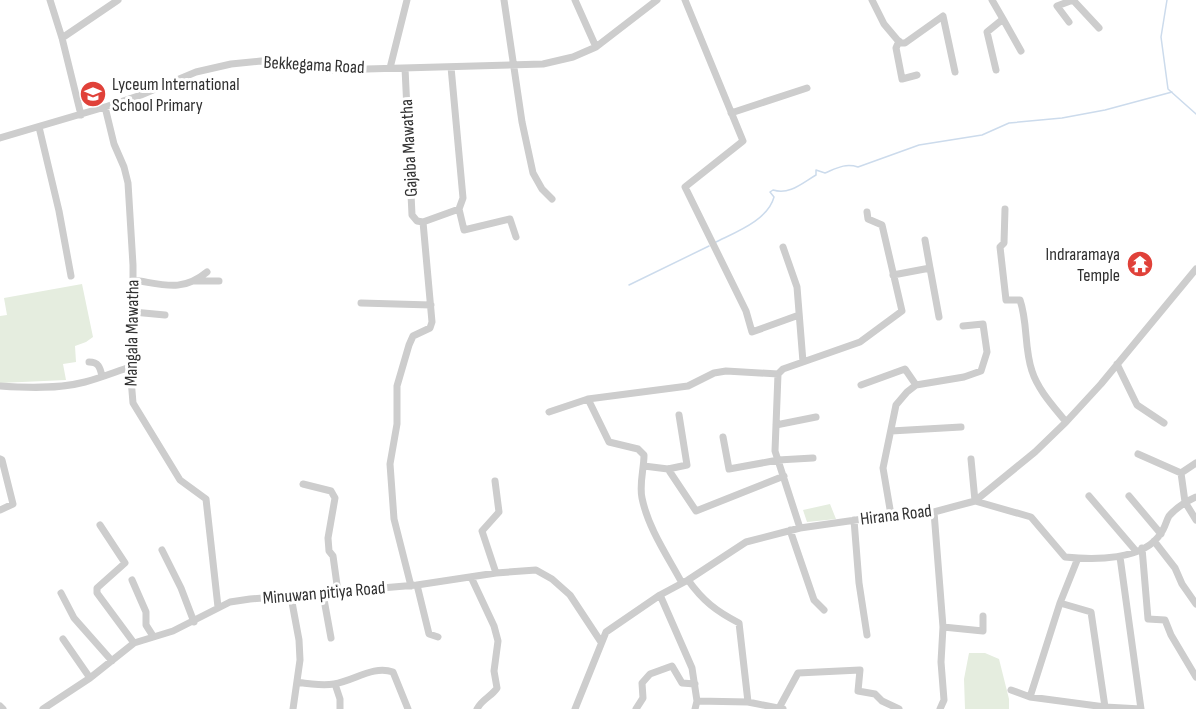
<svg xmlns="http://www.w3.org/2000/svg" width="1196" height="709" viewBox="0 0 1196 709" font-family="'Sofia Sans Condensed',sans-serif">
  <rect width="100%" height="100%" fill="#fff"/>
  <path fill="#e5eddf" d="M 82,284 L 93,337 L 86,342 L 75,346 L 76,362 L 63,364 L 66,380 L 0,383 L 0,316 L 7,315 L 4,298 Z
    M 830,504 L 836,519 L 807,522 L 803,510 Z
    M 969,653 L 985,653 L 999,659 L 1009,699 L 1009,709 L 965,709 L 964,679 Z"/>
  <g fill="none" stroke-linecap="round" stroke-linejoin="round">
    <path stroke="#ccdbec" stroke-width="1.5" d="M 1167,0 L 1161,37 L 1168,89 L 1196,114
      M 716,242 C 736,232 768,220 774,197 L 770,192 L 773,190 C 790,195 802,183 816,175 L 816,170 L 825,173 C 837,168 845,163 858,167 L 919,145 L 982,135 L 1009,123 L 1062,118 L 1105,110 L 1172,92
      M 629,285 L 709,246"/>
    <path stroke="#cdcdcd" stroke-width="7" d="M 50,0 L 62,38 L 81,115
      M 504,0 L 522,122 L 533,173 L 542,189 L 552,199
      M 575,0 L 596,47
      M 685,0 L 743,141 L 685,187 L 746,311 L 752,332 L 799,315
      M 872,0 L 884,24 L 900,43 L 905,43 L 943,16 L 955,72
      M 992,0 L 1003,19 L 987,32 L 996,70
      M 1073,0 L 1099,28
      M 1003,19 L 1021,51
      M 1069,22 L 1057,6 L 1073,0
      M 62,38 L 118,0
      M 899,41 L 896,48 L 902,79 L 917,75
      M 451,67 L 463,198 L 459,209 L 464,230 L 510,219 L 516,237
      M 390,68 L 407,0
      M 405,68 L 412,215 L 417,221 L 423,222 L 459,209
      M 105,107 L 114,144 L 124,167 L 128,183 L 133,265 L 133,312 L 130,367 L 133,403 L 180,480 L 206,499 L 218,607
      M 731,113 L 807,88
      M 39,127 L 59,211 L 71,276
      M 0,138 L 105,107 L 141,95 L 196,72 L 231,64 L 261,61 L 331,70 L 543,64 L 573,57 L 596,47 L 657,0
      M 1005,209 L 1004,243 L 1000,247 L 1006,300 L 1020,300 C 1028,323 1024,348 1032,371 C 1038,390 1054,407 1066,422
      M 925,240 L 930,268
      M 783,247 L 797,287 L 803,362 L 783,369 L 778,374 L 775,451 L 800,528
      M 893,275 L 930,268 L 939,317
      M 133,280 C 162,284 182,293 207,272
      M 195,281 L 219,281
      M 361,303 L 431,305
      M 133,312 L 165,315
      M 89,362 C 99,362 100,368 102,376
      M 803,362 L 860,342 L 902,311 L 882,225 L 868,219 L 867,212
      M 1117,364 L 1137,405 L 1164,423
      M 861,385 L 905,369 L 916,385
      M 0,386 C 28,388 58,389 85,382 C 100,378 115,372 130,367
      M 549,412 L 588,399
      M 776,425 L 816,417
      M 891,431 L 961,427
      M 723,437 L 729,469 L 778,460 L 813,458
      M 1138,454 L 1181,473 L 1196,463
      M 0,459 L 2,460 L 13,504 L 0,510
      M 971,459 L 975,501 L 1031,517 L 1065,557 C 1093,560 1144,561 1161,533 C 1165,528 1166,521 1169,516 C 1176,508 1187,501 1196,497
      M 644,466 L 668,469 L 687,465 L 679,415
      M 668,469 L 696,511 L 784,476
      M 1181,473 L 1185,502 L 1196,520
      M 495,481 L 499,512 L 482,531 L 496,573
      M 303,484 L 331,491 L 335,498 L 328,538 L 329,551 L 333,556 L 338,592
      M 1089,496 L 1136,551
      M 1129,496 L 1161,534
      M 934,512 L 943,627 L 941,662 L 944,700 L 940,709
      M 891,515 L 883,468 L 896,405 L 907,392 L 916,385 L 964,377 L 981,371 L 987,352 L 983,324 L 963,326
      M 854,520 L 859,583 L 867,635
      M 100,525 L 125,563 L 97,588 L 97,593 L 134,643
      M 790,530 L 814,600 L 824,610
      M 1154,541 L 1175,568 L 1182,584 L 1196,604
      M 1142,548 L 1148,619 L 1165,620 L 1171,635 L 1196,677
      M 162,550 L 181,588 L 194,622
      M 1078,558 L 1060,603 L 1030,697 L 1105,707 L 1141,709 L 1120,557
      M 471,577 L 494,626 L 498,641 L 494,671 L 497,688 C 491,697 482,699 477,709
      M 132,580 L 146,612 L 146,625 L 153,636
      M 688,580 C 703,601 716,611 739,623 L 748,702 L 783,709
      M 682,583 C 668,557 648,528 642,498 C 639,484 644,469 644,455 L 638,449 L 609,442 L 588,399 L 688,386 L 714,373 L 726,371 L 778,374
      M 417,585 L 429,634 L 438,637
      M 411,586 L 394,519 L 390,464 L 397,424 L 397,386 L 409,345 L 413,336 L 430,328 L 432,322 L 423,222
      M 61,593 L 74,618 L 112,661
      M 323,594 L 331,638
      M 660,595 L 692,668 L 697,701
      M 291,597 L 299,640 L 300,660 L 293,709
      M 1060,603 L 1091,612 L 1105,707
      M 943,627 L 983,631 L 983,616
      M 63,639 L 90,678
      M 297,682 C 309,684 322,686 334,684 C 354,681 373,665 393,672 L 408,709
      M 335,684 L 340,699 L 340,709
      M 1011,690 L 1030,697
      M 0,706 L 3,709
      M 779,708 L 798,673 L 860,670 L 858,691 L 875,694 L 882,701 L 899,709
      M 43,709 L 90,678 L 134,643 L 173,631 L 230,602 L 250,599 L 417,585 L 496,573 L 536,570 L 552,579 L 570,595 L 601,642
      M 575,709 L 606,632 L 660,595 L 688,580 L 746,542 L 800,528 L 891,515 L 934,512 L 975,501 L 1035,452 L 1066,422 L 1101,384 L 1196,269
      M 636,709 L 643,698 L 642,683 L 650,674 L 672,666 L 682,683 L 695,684
      M 695,709 L 697,701 L 748,702"/>
  </g>
  <defs>
    <symbol id="school-disc" viewBox="-11 -11 22 22"><circle r="9.5" fill="#e04139" stroke="#fff"/><path d="M0-5L7-2L0 1L-7-2ZM-4 1L0 2.5L4 1V4Q0 6-4 4Z" fill="#fff"/></symbol>
    <symbol id="temple-disc" viewBox="-11 -11 22 22"><circle r="9.5" fill="#e04139" stroke="#fff"/><path d="M0-6L5-2H3V0L6.5 2.5H4V6H1.5V3h-3V6H-4V2.5H-6.5L-3 0V-2H-5Z" fill="#fff"/></symbol>
  </defs>
  <g fill-rule="evenodd">
    <use href="#school-disc" x="78" y="79" width="30" height="30"/>
    <use href="#temple-disc" x="1125" y="249" width="30" height="30"/>
  </g>
  <g text-anchor="middle" dominant-baseline="central" stroke-width="6" stroke-linejoin="round" paint-order="stroke">
    <g font-size="18" fill="#303030" stroke="#fff">
      <text transform="translate(314 65) rotate(3)">Bekkegama Road</text>
      <text transform="translate(409 148) rotate(-93)">Gajaba Mawatha</text>
      <text transform="translate(132 333) rotate(-89)">Mangala Mawatha</text>
      <text transform="translate(896 515) rotate(-7)">Hirana Road</text>
      <text transform="translate(324 593) rotate(-5)">Minuwan pitiya Road</text>
    </g>
    <g font-size="18" fill="#303030" stroke="#fff" text-anchor="start">
      <text x="112" y="84">Lyceum International<tspan x="112" dy="21">School Primary</tspan></text>
      <text x="1120" y="254" text-anchor="end">Indraramaya<tspan x="1120" dy="21">Temple</tspan></text>
    </g>
  </g>
</svg>
